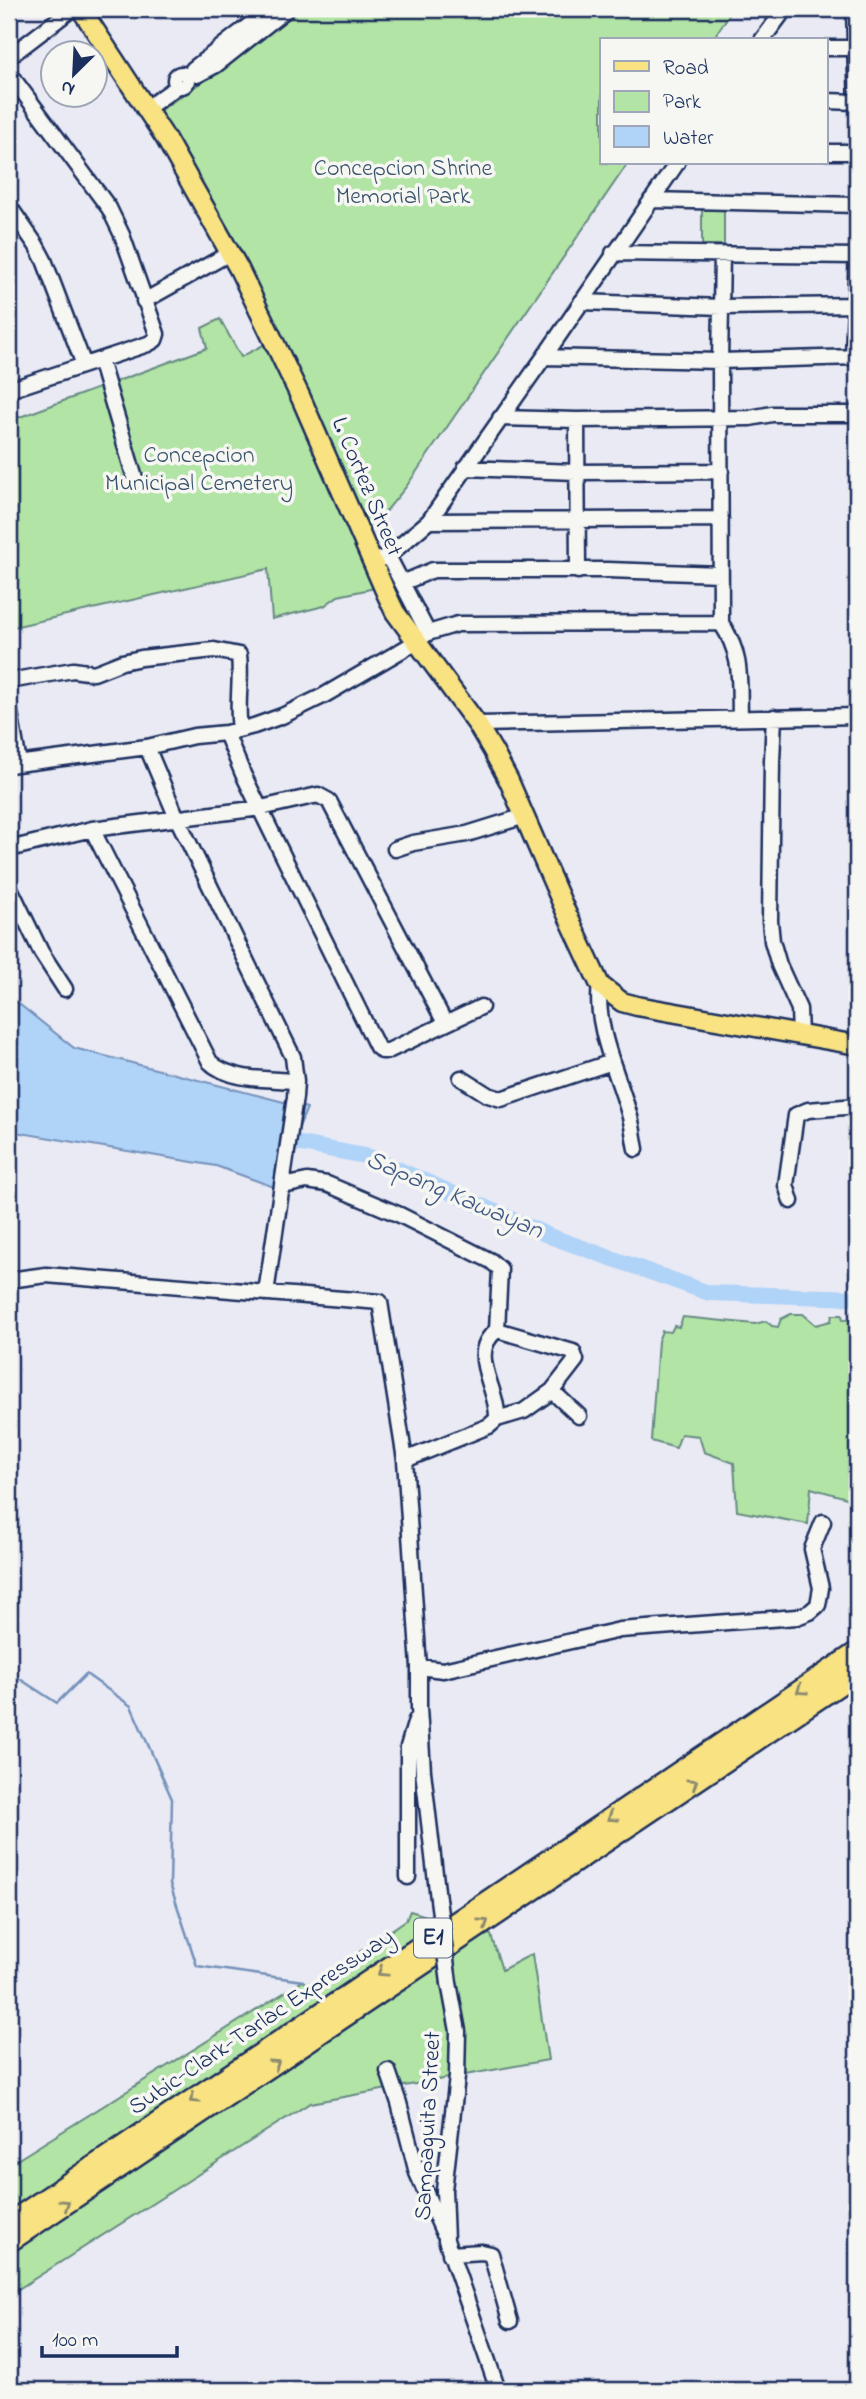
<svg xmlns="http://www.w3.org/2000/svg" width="866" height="2399" viewBox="0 0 866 2399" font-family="'Indie Flower',sans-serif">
  <rect width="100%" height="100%" fill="#e9eaf4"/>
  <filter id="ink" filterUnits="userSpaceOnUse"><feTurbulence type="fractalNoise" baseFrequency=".0143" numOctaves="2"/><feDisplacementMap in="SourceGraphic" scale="14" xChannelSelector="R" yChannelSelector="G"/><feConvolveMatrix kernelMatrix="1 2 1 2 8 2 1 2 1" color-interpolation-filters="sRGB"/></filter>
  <g filter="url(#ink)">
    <path fill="#b2e4a5" stroke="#668a82" stroke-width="2" d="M 291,9 L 733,9 L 712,40 L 602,40 L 602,163 L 628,163 L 406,487 L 367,534 L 244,258 L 159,111 L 199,84 Z
      M 702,205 L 724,205 L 724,245 L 702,245 Z
      M 220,319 L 241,357 L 267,343 C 304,424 337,508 375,588 L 338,596 L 324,606 L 272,619 L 268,569 L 9,628 L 9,421 L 207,348 L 202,328 Z
      M 791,1314 L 803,1314 L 816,1325 L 831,1321 L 832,1315 L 842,1315 L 843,1320 L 857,1319 L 857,1501 L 811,1488 L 808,1524 L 737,1511 L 734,1463 L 704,1452 L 699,1436 L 681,1434 L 676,1448 L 651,1441 L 658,1341 L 662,1331 L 671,1332 L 674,1326 L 679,1327 L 683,1317 L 755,1324 L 766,1321 L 772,1326 L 778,1327 L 781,1319 Z
      M 410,1911 L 491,1935 L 502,1970 L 532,1954 L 548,2060 L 310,2103 L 9,2295 L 9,2165 L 303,1981 L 311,1985 L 406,1920 Z"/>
    <path fill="#b0d3f8" stroke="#7491ba" stroke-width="2" d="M 9,996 L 74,1048 L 307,1108 L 274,1187 L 216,1166 L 9,1131 Z"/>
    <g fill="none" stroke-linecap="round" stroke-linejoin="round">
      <path stroke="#7491ba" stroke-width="2.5" d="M 9,1672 L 57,1703 L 86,1674 L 131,1706 L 172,1799 L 170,1884 L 197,1966 L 303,1981"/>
      <path stroke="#b0d3f8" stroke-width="16" d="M 275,1139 L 370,1157 L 552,1237 L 709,1293 L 857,1298"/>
      <defs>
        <path id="minor" d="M 857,10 L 854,9 L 857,107
          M 762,40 L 785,9
          M 826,48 L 856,48
          M 9,57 L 72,9
          M 193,69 L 270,9
          M 9,73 L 109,208 L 122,235 L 157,334 L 155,340 L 148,344 L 9,390
          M175 80a6 6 0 1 1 12 0a6 6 0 1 1-12 0Z
          M 197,75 L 216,65 L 287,9
          M 826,101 L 857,102
          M 147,108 L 178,86
          M 826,152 L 857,152
          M 651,200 L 857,205
          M 9,206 L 36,245 L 44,260 L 84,365
          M 613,253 L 857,256
          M 722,255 L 720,361 L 721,623 C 743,655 739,681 740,718
          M 144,301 L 230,253
          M 581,302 L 722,307 L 857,305
          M 544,357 L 720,361 L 857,357
          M 853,357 L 857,250
          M 100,360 L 136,482
          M 500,418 L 577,420 L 750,418 L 772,414 L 857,414
          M 577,420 L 578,571
          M 465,468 L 576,472 L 721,471
          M 429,521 L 721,519
          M 388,556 L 428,633
          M 372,563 L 388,556 L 429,521 L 544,357 L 677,163
          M 402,583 L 433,570 L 608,570 L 720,574
          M 9,681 L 73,670 L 94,673 L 122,662 L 141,658 L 214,650 L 239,655 C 242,680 236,704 240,729
          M 9,707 L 19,763
          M 774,717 L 772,761 L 770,921 L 772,941 L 779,965 L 799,1009 L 800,1036
          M 477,724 L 857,716
          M 226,733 L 243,774 L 377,1047 L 382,1051 L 388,1051 L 481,1007
          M 147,747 L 177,818 L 293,1057 L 296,1081 L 295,1097 L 266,1293
          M 9,765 L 147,747 L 194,736 L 226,733 L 254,726 L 282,716 L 323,696 L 416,642 L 428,633 L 458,624 L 721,623
          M 92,829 L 210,1062 C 229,1081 270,1079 296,1081
          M 9,849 L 92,829 L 261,808 L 318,795 L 329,801 L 445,1023
          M 395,849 L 413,843 L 467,834 L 525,816
          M 9,886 L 41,952 L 65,989
          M 600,985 C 594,1027 619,1076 630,1117 C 633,1128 634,1139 636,1149
          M 461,1078 L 488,1095 L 501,1099 L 612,1062
          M 283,1186 L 307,1181 L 327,1184 L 400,1215 L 491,1261 L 500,1269 L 497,1330
          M 791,1201 L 786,1185 L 796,1115 L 808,1110 L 857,1106
          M 9,1280 L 46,1275 L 380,1302 L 405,1460 L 419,1667 L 419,1708 L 423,1771 L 438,1899
          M 497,1419 L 524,1411 L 552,1391
          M 405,1460 L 489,1426 L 497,1419 C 499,1388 466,1354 497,1330 L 573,1352 L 576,1360 L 552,1391 L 579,1416
          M 419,1667 L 443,1670 L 620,1630 L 797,1617 L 810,1612 L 818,1605 L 821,1588 L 812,1549 L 823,1522
          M 408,1877 L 408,1747 L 416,1720
          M 449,1983 L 458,2031 L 457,2077 L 444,2190 L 446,2240 L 498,2390
          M 388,2071 L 399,2103 L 417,2173 L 443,2232
          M 450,2254 L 482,2252 L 491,2254 L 510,2321"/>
        <path id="major" d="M 81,9 L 166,139 L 239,269 L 301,398 L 386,593 L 395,612 L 477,724 L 493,751 L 509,781 L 566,912 L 600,985 L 622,1002 L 637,1006 L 857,1045"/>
        <path id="highway" d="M 9,2223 L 857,1652
          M 9,2242 L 857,1673"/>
      </defs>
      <use href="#minor" stroke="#1b2f5e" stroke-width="19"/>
      <use href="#major" stroke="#1b2f5e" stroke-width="23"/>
      <use href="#highway" stroke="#1b2f5e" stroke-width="24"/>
      <use href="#minor" stroke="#f6f6f2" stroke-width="14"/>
      <use href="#major" stroke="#f8e281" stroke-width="18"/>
      <use href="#highway" stroke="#f8e281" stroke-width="19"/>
      <defs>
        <path id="minor-bridge" d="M 438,1899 L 449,1983"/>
      </defs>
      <use href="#minor-bridge" stroke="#1b2f5e" stroke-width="19" stroke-linecap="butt"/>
      <use href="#minor-bridge" stroke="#f6f6f2" stroke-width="14"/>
    </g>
    <defs><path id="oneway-chevron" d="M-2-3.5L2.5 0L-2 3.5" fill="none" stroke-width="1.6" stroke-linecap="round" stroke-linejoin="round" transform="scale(1.75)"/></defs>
    <g stroke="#8a8870">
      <use href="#oneway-chevron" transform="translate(801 1690) rotate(146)"/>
      <use href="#oneway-chevron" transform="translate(693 1783) rotate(-34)"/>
      <use href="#oneway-chevron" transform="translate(612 1817) rotate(146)"/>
      <use href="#oneway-chevron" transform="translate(484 1923) rotate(-34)"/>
      <use href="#oneway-chevron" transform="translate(382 1972) rotate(146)"/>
      <use href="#oneway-chevron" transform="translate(275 2064) rotate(-34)"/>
      <use href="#oneway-chevron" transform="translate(194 2099) rotate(146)"/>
      <use href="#oneway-chevron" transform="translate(65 2204) rotate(-34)"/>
    </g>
  </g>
  <g text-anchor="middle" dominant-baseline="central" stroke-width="7" stroke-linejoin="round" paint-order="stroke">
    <rect fill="#f6f6f2" stroke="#5d6b8a" stroke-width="2" x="414" y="1918.5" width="38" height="39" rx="5"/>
    <g font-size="23" font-weight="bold" fill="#1b2f5e">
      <text x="433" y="1938">E1</text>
    </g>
    <g font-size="24" fill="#39536c" stroke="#f6f6f2">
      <text x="403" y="169">Concepcion Shrine<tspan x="403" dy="28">Memorial Park</tspan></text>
      <text x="199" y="456">Concepcion<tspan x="199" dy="28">Municipal Cemetery</tspan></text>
    </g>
    <g font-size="24" fill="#1b2f5e" stroke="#f6f6f2">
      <text transform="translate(366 487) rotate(67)">L. Cortez Street</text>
      <text transform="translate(262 2023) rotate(-34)">Subic-Clark-Tarlac Expressway</text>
      <text transform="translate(429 2126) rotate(-87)">Sampaguita Street</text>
    </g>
    <g font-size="26" font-style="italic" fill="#405884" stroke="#f6f6f2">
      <text transform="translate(454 1196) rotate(23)">Sapang Kawayan</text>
    </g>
  </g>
  <rect width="866" height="2399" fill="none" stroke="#f6f6f2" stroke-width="35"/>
  <rect x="18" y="18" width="831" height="2364" fill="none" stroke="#1b2f5e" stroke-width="2.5" filter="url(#ink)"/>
  <rect x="600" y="38" width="228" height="126" fill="#f6f6f2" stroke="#9ea6b7" stroke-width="2"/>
  <rect x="614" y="61" width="35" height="10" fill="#f8e281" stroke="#9ea6b7" stroke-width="2"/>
  <text x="663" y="74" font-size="21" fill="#1b2f5e">Road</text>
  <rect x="614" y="91" width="35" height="21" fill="#b2e4a5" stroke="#9ea6b7" stroke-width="2"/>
  <text x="663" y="108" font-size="21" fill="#1b2f5e">Park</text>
  <rect x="614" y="126" width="35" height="21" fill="#b0d3f8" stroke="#9ea6b7" stroke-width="2"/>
  <text x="663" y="144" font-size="21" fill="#1b2f5e">Water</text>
  <g transform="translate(74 74) rotate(204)"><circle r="33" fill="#f6f6f2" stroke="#9ea6b7" stroke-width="2"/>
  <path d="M0-5L12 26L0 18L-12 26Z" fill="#1b2f5e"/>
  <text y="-10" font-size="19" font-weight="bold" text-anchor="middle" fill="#1b2f5e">N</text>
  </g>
  <path d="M42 2346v10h135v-10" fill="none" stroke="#1b2f5e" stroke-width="3.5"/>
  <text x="52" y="2346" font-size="21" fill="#1b2f5e" stroke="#f6f6f2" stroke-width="5" paint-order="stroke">100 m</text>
</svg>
